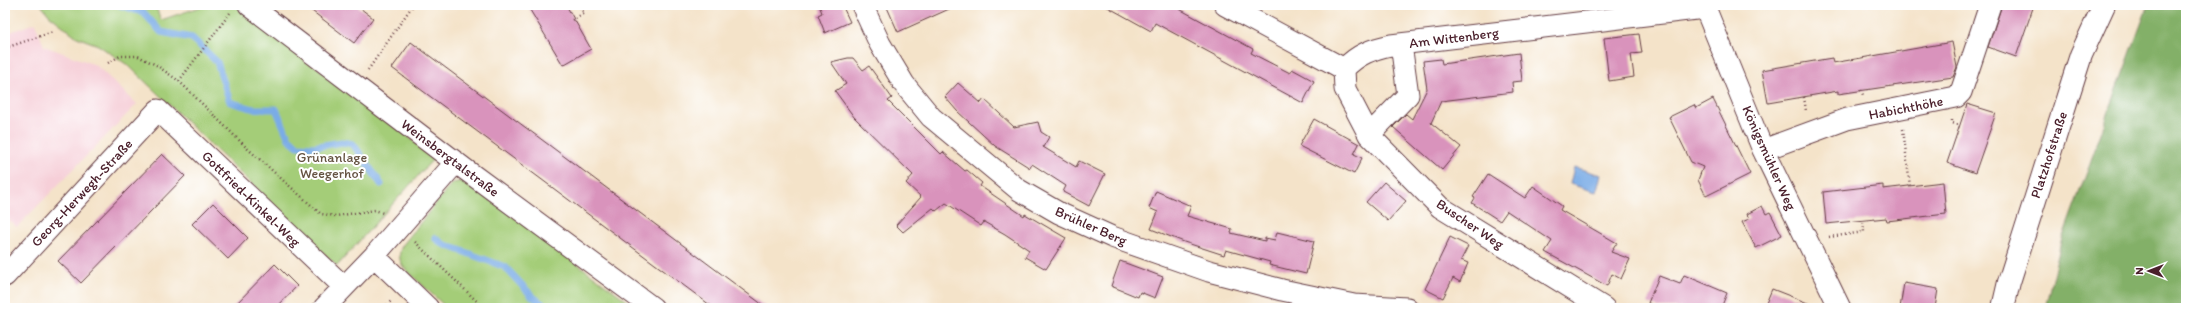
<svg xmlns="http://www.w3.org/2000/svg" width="2191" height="313" viewBox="0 0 2191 313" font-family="Itim,sans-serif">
  <rect width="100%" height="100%" fill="#fff"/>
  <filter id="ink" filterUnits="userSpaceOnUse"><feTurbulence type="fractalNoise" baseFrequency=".025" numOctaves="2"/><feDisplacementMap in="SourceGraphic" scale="8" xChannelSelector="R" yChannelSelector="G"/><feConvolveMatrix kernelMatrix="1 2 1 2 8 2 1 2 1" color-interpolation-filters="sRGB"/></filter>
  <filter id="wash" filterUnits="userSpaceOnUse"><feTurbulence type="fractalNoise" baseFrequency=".012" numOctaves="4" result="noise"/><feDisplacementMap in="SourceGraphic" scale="16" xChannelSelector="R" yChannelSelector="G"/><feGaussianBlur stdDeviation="0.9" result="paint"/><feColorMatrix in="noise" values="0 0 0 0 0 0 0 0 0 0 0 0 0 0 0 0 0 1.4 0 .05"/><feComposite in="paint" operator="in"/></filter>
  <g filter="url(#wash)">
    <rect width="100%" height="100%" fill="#f4e3c9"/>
    <path fill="#f6cfd8" d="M 35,23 L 44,46 L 96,65 L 137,104 L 17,227 L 5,217 L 5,34 Z"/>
    <path fill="#a4cd78" stroke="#777652" d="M 41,5 L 155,5 L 161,20 L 206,5 L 235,5 L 435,157 L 337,266 L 129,66 L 98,45 L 77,37 L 49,15 Z
      M 462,181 L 468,183 L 637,308 L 447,308 L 404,268 C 399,260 398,255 402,246 L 452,183 Z"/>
    <path fill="#83b068" stroke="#66684a" d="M 2148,5 L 2186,5 L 2186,308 L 2045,308 L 2061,242 Z"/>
    <path fill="#7aace6" stroke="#626688" d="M 1574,167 L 1601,175 L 1596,192 L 1570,184 Z"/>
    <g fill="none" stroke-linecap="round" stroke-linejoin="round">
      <path stroke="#7aace6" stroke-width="7" d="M 120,5 L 144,13 L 161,32 L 192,38 L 217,62 L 230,102 L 254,109 L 276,109 L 289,139 L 298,146 L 313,147 L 342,142 L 353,144 L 381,184
        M 435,238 L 443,244 L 505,267 L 532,296 L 548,308"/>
    </g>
    <g id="blocks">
      <path fill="#d993bc" d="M 304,5 L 356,5 L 373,18 L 354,43 Z
        M 527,5 L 566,5 L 591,49 L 563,65 Z
        M 819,5 L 842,5 L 850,22 L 825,33 L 818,15 L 822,13 Z
        M 886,5 L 958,5 L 898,32 Z
        M 1104,5 L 1172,5 L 1253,49 L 1251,53 L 1290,73 L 1292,69 L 1314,81 L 1303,103 L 1155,23 L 1151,31 Z
        M 2002,5 L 2034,5 L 2016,57 L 1988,47 Z
        M 1639,34 L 1642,53 L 1631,54 L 1634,77 L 1609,81 L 1604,38 Z
        M 411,42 L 557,151 L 767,308 L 714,308 L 502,150 L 392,68 Z
        M 1952,42 L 1957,67 L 1953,77 L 1838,94 L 1838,91 L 1768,103 L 1762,70 L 1832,58 L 1833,63 Z
        M 1519,53 L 1522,81 L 1512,82 L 1513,92 L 1441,101 L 1431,123 L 1461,147 L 1442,170 L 1393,127 L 1406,114 L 1412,119 L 1427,89 L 1423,61 L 1441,59 L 1442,64 Z
        M 848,58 L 853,58 L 863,70 L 869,66 L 892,98 L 888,101 L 941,154 L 943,152 L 965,171 L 967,170 L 982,183 L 980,186 L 1024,216 L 1025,214 L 1066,238 L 1046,269 L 1025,257 L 1029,250 L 1005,234 L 984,222 L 981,226 L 946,203 L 936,211 L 933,208 L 903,232 L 896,225 L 921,197 L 906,183 L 913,175 L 854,117 L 835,91 L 846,84 L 831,62 Z
        M 958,83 L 981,103 L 984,99 L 1014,127 L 1038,122 L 1041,132 L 1049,137 L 1043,147 L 1076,167 L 1079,161 L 1105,174 L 1089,206 L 1063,192 L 1066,186 L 1032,164 L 1030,168 L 995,146 L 957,111 L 945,97 Z
        M 1713,99 L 1750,174 L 1706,196 L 1698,180 L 1703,167 L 1691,162 L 1669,117 L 1694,105 L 1696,108 Z
        M 1967,104 L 1996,113 L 1975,173 L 1947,163 Z
        M 1314,119 L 1359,144 L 1354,154 L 1362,158 L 1354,174 L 1299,146 Z
        M 162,154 L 185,176 L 81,283 L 58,261 Z
        M 1488,174 L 1525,198 L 1533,186 L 1562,206 L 1560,210 L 1617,243 L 1611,252 L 1630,259 L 1621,279 L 1612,274 L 1607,286 L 1545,252 L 1552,241 L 1507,211 L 1500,221 L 1472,203 L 1475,198 L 1473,197 Z
        M 1384,182 L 1406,201 L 1388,221 L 1366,202 Z
        M 1943,182 L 1946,214 L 1887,221 L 1886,218 L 1826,224 L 1823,192 L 1883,185 L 1883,189 Z
        M 1156,191 L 1191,206 L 1187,216 L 1232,229 L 1231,233 L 1265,241 L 1265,238 L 1275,240 L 1277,232 L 1314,241 L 1306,274 L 1269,265 L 1270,262 L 1226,250 L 1224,255 L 1184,242 L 1151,229 L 1158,212 L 1149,208 Z
        M 213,203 L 248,238 L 228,259 L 192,224 Z
        M 1762,206 L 1766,214 L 1770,212 L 1782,235 L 1756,248 L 1742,222 L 1749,219 L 1747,214 Z
        M 1450,237 L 1468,246 L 1461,260 L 1468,263 L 1460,282 L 1453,278 L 1443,298 L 1425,289 Z
        M 1120,261 L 1163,277 L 1155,298 L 1140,292 L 1138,297 L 1111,286 Z
        M 275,264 L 297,286 L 276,308 L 232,308 Z
        M 1684,275 L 1727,293 L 1721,308 L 1659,308 L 1648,303 L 1659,276 L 1680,284 Z
        M 1904,283 L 1938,289 L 1935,308 L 1900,308 Z
        M 1772,289 L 1818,307 L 1818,308 L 1764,308 Z"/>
    </g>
  </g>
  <g filter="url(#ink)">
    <use href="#blocks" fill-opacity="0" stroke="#643c43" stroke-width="1"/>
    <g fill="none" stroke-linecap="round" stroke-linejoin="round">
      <defs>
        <path id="minor" d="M 249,5 L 466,170 L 653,308
          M 862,5 L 880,44 L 904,84 L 931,117 L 1019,190 L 1059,213 L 1112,237 L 1209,271 L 1282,290 L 1354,305 L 1407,308
          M 1225,5 L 1344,69 C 1358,54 1372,49 1391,45 L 1705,8
          M 1704,5 L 1763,150 L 1840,308
          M 1344,69 L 1345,89 L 1369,135 L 1440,207 L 1604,308
          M 1369,135 L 1408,95 L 1401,44
          M 1763,150 L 1847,119 L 1956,97 L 1961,92 L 1990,5
          M 374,256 L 428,308
          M 5,276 L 158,110 L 344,287
          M 324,308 L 374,256 L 456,162"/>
        <path id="major" d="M 2003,308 L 2009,282 L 2081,55 L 2104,5"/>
      </defs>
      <use href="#minor" stroke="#643c43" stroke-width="23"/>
      <use href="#major" stroke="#643c43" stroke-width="24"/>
      <path stroke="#643c43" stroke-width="2.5" stroke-dasharray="1 3" stroke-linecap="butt" d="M 572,20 L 584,13 L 579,5
        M 5,48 L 53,32
        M 108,63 L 120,56 L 138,56 L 156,65 L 179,81 L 248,149 L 321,214 L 336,216 L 375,210 L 383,213
        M 368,70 L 413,5
        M 179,81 L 230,13
        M 1861,90 L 1863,95
        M 1804,97 L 1806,111
        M 1952,120 L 1952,123 L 1960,125
        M 1903,129 L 1910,186
        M 1829,237 L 1864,232 L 1863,220
        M 415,242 L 484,308
        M 384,308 L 391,301"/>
      <use href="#minor" stroke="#fff" stroke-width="21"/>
      <use href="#major" stroke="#fff" stroke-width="22"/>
    </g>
  </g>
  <g text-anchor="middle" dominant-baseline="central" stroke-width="4" stroke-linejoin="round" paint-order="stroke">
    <g font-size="14" fill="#4a1f2b" stroke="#fff">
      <text transform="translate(1454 38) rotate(-7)">Am Wittenberg</text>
      <text transform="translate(1906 108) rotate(-11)">Habichthöhe</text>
      <text transform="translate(2049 155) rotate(-72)">Platzhofstraße</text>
      <text transform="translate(450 158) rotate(37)">Weinsbergtalstraße</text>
      <text transform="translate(1769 158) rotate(66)">Königsmühler Weg</text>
      <text transform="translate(82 193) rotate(-47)">Georg-Herwegh-Straße</text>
      <text transform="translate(251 199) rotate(44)">Gottfried-Kinkel-Weg</text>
      <text transform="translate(1470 224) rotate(34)">Buscher Weg</text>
      <text transform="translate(1091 226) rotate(24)">Brühler Berg</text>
    </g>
    <g font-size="14" fill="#655342" stroke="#fff">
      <text x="332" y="157">Grünanlage<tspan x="332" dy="16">Weegerhof</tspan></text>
    </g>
  </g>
  <rect width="2191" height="313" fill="none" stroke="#fff" stroke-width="20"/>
  <g transform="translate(2149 271) rotate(270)" stroke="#ffffff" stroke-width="3" paint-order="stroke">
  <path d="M0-3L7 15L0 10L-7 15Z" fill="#4a1f2b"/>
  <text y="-6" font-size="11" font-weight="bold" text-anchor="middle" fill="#4a1f2b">N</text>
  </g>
</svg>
